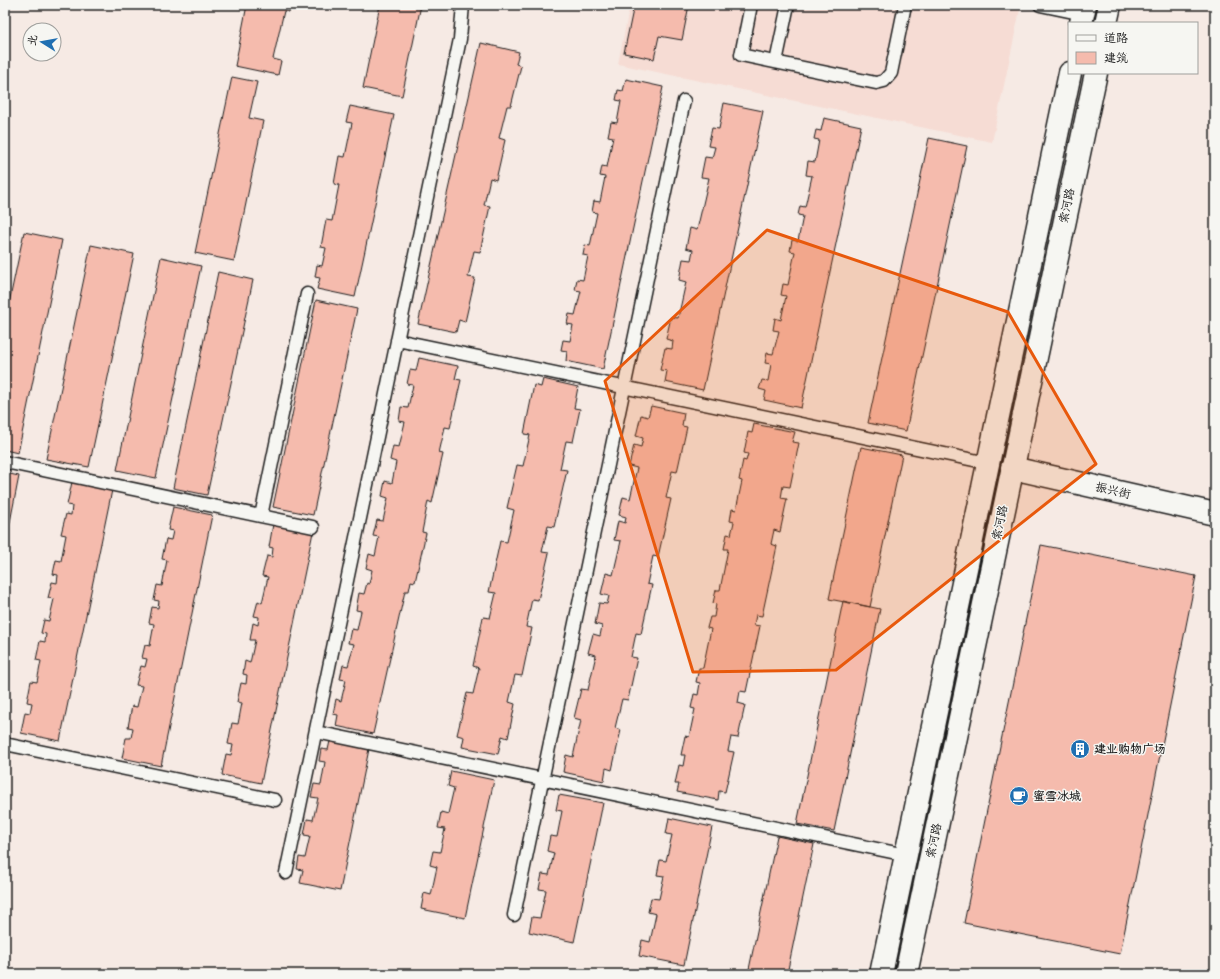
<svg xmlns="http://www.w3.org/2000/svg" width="1220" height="979" viewBox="0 0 1220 979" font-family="'Balsamiq Sans','LXGW WenKai TC',sans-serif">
  <rect width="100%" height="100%" fill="#f6eae4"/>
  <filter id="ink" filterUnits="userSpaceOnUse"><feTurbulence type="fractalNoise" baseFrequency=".025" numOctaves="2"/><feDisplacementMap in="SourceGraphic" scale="8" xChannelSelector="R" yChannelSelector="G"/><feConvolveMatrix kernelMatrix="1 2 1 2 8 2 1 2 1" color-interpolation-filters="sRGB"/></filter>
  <g filter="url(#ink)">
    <path fill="#f6dcd4" d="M 630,5 L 1021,5 L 992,142 L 618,64 Z"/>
    <path fill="#f5bbad" stroke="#1c1c1c" d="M 247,5 L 290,5 L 289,12 L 284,11 L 273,59 L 281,61 L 278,75 L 235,66 Z
      M 380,5 L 421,5 L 402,96 L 363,88 Z
      M 634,5 L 689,5 L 682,40 L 659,36 L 654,59 L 624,53 Z
      M 481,43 L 519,52 L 516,64 L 521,66 L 511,106 L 507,106 L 499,138 L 505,140 L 496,180 L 490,178 L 484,205 L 490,206 L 480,252 L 474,251 L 468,277 L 475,278 L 465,322 L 459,320 L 456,332 L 418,324 Z
      M 232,77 L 257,82 L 249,118 L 263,121 L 234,261 L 195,253 Z
      M 626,79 L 663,87 L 603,369 L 566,361 L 567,351 L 561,350 L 563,340 L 570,341 L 573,325 L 567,324 L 569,314 L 575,315 L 581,291 L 575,290 L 577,279 L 583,280 L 588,256 L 583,255 L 585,245 L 590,246 L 597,213 L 592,212 L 594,201 L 600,202 L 605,177 L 600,176 L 602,166 L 607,167 L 613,137 L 608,136 L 611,122 L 617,123 L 621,101 L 616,100 L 618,90 L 623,91 Z
      M 724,103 L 763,111 L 703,390 L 665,382 L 667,371 L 660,370 L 665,348 L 672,349 L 673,341 L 666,339 L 671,317 L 678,318 L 686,282 L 679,280 L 683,259 L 691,260 L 693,250 L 686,248 L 690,228 L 697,230 L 709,178 L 701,177 L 705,157 L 712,158 L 715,147 L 708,146 L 712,128 L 719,129 Z
      M 350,106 L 394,115 L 355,297 L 317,289 L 320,278 L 315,277 L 317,265 L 322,266 L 326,248 L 321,247 L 326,220 L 332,221 L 339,185 L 334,184 L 339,156 L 345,157 L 352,123 L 346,122 Z
      M 824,118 L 861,126 L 801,408 L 764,400 L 766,391 L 759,389 L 762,380 L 768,381 L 771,364 L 765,363 L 767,353 L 773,354 L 779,331 L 773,330 L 775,318 L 781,320 L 786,296 L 781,295 L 783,284 L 788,285 L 795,252 L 790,251 L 792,240 L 798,241 L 803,216 L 798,215 L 800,206 L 805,207 L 812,176 L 806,175 L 808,161 L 815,162 L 819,140 L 814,139 L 816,130 L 821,131 Z
      M 929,138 L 967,146 L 906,431 L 868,423 Z
      M 24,232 L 62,240 L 18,453 L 5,450 L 5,322 Z
      M 91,245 L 134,254 L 89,467 L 46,459 Z
      M 161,257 L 201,266 L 156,478 L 117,470 Z
      M 218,272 L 253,280 L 207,495 L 173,488 Z
      M 316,300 L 357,309 L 313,515 L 273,507 Z
      M 419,358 L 458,366 L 455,379 L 461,380 L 450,428 L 445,427 L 439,453 L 443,454 L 432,503 L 428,501 L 422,532 L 426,533 L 415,582 L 411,581 L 409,591 L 405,591 L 373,734 L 336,726 L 338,715 L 333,714 L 336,699 L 341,701 L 346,680 L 340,679 L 343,665 L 348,666 L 354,644 L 348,643 L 351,629 L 357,630 L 361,611 L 356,610 L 359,593 L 364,594 L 367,583 L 369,584 L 372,570 L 366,568 L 369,554 L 375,556 L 379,537 L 373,536 L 377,520 L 383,521 L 388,498 L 382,496 L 385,481 L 392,483 L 396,462 L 390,460 L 393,446 L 399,447 L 405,422 L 399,421 L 401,407 L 408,408 L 413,385 L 407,384 L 410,370 L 416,371 Z
      M 543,379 L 578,387 L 574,408 L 580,409 L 573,442 L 566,441 L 560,469 L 567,470 L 554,527 L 548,526 L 542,552 L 549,553 L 538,600 L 532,599 L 526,627 L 532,628 L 522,676 L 515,675 L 509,702 L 515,704 L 508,738 L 502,736 L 498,754 L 462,747 L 464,737 L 457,735 L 467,693 L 473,694 L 479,668 L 473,666 L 483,617 L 490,618 L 496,593 L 489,592 L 500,541 L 507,542 L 514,510 L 507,508 L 517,465 L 523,466 L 530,435 L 524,434 L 534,385 L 541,387 Z
      M 651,406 L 684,413 L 682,426 L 687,427 L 677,472 L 672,471 L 666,498 L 671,499 L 658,557 L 653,556 L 647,584 L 652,585 L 641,634 L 636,633 L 631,657 L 637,658 L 628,700 L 622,699 L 615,728 L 621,730 L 612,770 L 606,768 L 604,781 L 563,772 L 566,755 L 573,757 L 581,720 L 574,718 L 581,689 L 588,690 L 596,655 L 588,653 L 593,634 L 600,636 L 602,626 L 595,624 L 599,603 L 607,604 L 609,596 L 601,594 L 606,573 L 613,575 L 621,541 L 614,540 L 618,521 L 625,523 L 626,517 L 619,515 L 623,497 L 630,499 L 637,468 L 629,466 L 634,445 L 641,447 L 643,438 L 636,436 L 641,415 L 648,417 Z
      M 754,424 L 795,432 L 792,442 L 799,443 L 790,487 L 783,486 L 781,498 L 787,499 L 780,532 L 774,530 L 771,544 L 777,546 L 762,616 L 756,615 L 754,625 L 760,626 L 746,692 L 740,691 L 738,703 L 745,705 L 738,738 L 731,737 L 728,751 L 734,752 L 725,792 L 719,791 L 718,800 L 677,792 L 679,784 L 675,784 L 679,765 L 683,766 L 685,755 L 681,755 L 685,736 L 689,737 L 695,709 L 691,708 L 694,694 L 698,695 L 700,683 L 696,682 L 699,668 L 703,668 L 711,629 L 707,628 L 710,617 L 714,617 L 716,604 L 713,603 L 716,590 L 720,590 L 728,549 L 724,549 L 727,534 L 731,535 L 734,522 L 730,521 L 732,509 L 736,510 L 742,481 L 739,480 L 743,460 L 746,461 L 748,454 L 744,453 L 748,432 L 752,433 Z
      M 861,447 L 902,455 L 870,607 L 829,599 Z
      M 5,473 L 19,476 L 5,548 Z
      M 72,482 L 112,490 L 60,741 L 21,733 L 25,712 L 30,713 L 32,703 L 27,702 L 31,681 L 37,682 L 41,661 L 36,660 L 40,641 L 45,642 L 46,634 L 41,633 L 44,620 L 49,621 L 54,599 L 48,598 L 52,582 L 57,583 L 58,575 L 53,574 L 56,560 L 61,561 L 66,535 L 61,534 L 66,514 L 71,515 L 72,506 L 67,505 Z
      M 173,507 L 212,515 L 161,766 L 122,758 L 126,738 L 131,738 L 133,728 L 128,727 L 132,706 L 137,707 L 142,686 L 136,685 L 141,666 L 145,667 L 147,659 L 142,658 L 145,645 L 150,646 L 154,624 L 149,623 L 152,607 L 158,608 L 159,601 L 154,600 L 157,585 L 162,586 L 167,560 L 162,559 L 166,539 L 171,540 L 173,531 L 168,530 Z
      M 273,524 L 313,532 L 261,783 L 222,775 L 226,754 L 231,755 L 233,745 L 228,744 L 232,723 L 238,724 L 242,703 L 237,702 L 241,683 L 246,684 L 247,675 L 243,674 L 245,661 L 250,663 L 255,640 L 250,640 L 253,623 L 258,625 L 259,617 L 254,616 L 258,601 L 262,603 L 268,577 L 262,576 L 267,556 L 272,557 L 273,548 L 269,547 Z
      M 1041,545 L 1196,576 L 1120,954 L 964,923 Z
      M 843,601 L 880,609 L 834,831 L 797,824 Z
      M 330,741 L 369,749 L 340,891 L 300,883 L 303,870 L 297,869 L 299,857 L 305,858 L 310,836 L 304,835 L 307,819 L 313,820 L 318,798 L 311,797 L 314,784 L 321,785 L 325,762 L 319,761 L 321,749 L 328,750 Z
      M 451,771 L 494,780 L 465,918 L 421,909 L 424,893 L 431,895 L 437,867 L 430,865 L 433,851 L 440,852 L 445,829 L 438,828 L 441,812 L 448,814 L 454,788 L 448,786 Z
      M 559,795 L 603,803 L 574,942 L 529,932 L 532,917 L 540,918 L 546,890 L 539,889 L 542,874 L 549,875 L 554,853 L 547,851 L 550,836 L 557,837 L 562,811 L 556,810 Z
      M 669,818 L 712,827 L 684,965 L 639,956 L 642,940 L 650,942 L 656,914 L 648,912 L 651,898 L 659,899 L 664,876 L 657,875 L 660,860 L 666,861 L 672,835 L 666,834 Z
      M 777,836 L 814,844 L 787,974 L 748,974 Z"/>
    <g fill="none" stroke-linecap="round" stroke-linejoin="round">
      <defs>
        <path id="service" d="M 751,5 L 741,55 L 876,83 L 884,81 L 891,73 L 905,5
          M 1040,5 L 1083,14
          M 776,62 L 788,5
          M 397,340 L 988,463
          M 5,462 L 313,527
          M 261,516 L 307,294
          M 316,732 L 906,855
          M 5,744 L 275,800
          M 286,873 L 460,39 L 463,5
          M 514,915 L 684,101"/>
        <path id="minor" d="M 1012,468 L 1215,514"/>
        <path id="secondary" d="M 1081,23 L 1085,5
          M 1106,23 L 1110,5
          M 881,974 L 1070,73
          M 906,974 L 1096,73"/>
      </defs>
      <use href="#service" stroke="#1c1c1c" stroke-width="15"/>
      <use href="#minor" stroke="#1c1c1c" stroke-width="25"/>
      <use href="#secondary" stroke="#1c1c1c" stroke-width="25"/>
      <use href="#service" stroke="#f6f6f2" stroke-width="12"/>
      <use href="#minor" stroke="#f6f6f2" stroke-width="22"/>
      <use href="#secondary" stroke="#f6f6f2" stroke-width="22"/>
    </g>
  </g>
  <path fill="#e8590c" fill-opacity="0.2" stroke="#e8590c" stroke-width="3" stroke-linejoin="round" d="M 767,230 L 1008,312 L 1096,464 L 836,670 L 693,672 L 605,381 Z"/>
  <defs>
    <symbol id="building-disc" viewBox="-11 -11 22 22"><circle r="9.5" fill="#1f6fb2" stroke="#f6f6f2"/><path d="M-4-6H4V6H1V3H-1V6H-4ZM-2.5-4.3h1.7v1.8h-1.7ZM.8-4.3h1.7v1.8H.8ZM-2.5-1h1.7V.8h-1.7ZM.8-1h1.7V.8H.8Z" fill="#fff"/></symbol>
    <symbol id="cafe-disc" viewBox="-11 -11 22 22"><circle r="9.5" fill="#1f6fb2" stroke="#f6f6f2"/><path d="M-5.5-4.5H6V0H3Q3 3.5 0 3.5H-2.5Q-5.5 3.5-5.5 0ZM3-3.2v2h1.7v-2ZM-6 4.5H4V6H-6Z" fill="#fff"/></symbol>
  </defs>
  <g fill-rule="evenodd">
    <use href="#building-disc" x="1069" y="738" width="22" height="22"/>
    <use href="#cafe-disc" x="1008" y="785" width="22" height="22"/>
  </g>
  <g text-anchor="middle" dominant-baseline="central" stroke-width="3" stroke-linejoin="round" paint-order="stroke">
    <g font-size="12" fill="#1c1c1c" stroke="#f6f6f2">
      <text transform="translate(1067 206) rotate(-78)">索河路</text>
      <text transform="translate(1113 491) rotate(13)">振兴街</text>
      <text transform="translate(1000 523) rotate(-78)">索河路</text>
      <text transform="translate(934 841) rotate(-78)">索河路</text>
    </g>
    <g font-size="12" font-weight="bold" fill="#1c1c1c" stroke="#f6f6f2" text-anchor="start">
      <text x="1094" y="749">建业购物广场</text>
      <text x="1033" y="796">蜜雪冰城</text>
    </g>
  </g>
  <rect width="1220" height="979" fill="none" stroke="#f6f6f2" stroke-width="20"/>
  <rect x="10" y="10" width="1200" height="959" fill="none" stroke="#1c1c1c" stroke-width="1.5" filter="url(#ink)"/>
  <rect x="1068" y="22" width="130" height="52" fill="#f6f6f2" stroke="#9f9f9c"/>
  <rect x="1076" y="35" width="20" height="6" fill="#f6f6f2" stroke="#9f9f9c"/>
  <text x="1104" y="42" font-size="12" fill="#1c1c1c">道路</text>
  <rect x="1076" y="52" width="20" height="12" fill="#f5bbad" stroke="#9f9f9c"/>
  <text x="1104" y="62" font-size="12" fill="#1c1c1c">建筑</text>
  <g transform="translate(42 42) rotate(281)"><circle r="19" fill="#f6f6f2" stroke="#9f9f9c"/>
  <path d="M0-3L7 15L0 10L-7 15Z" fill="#1f6fb2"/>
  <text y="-6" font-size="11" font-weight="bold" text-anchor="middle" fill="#1c1c1c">北</text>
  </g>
</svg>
